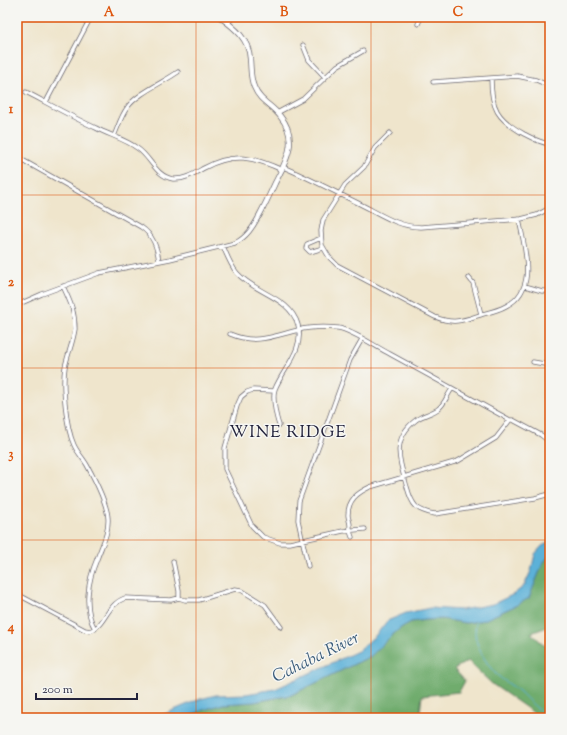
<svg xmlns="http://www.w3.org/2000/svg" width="567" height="735" viewBox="0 0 567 735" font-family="'Sorts Mill Goudy',serif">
  <rect width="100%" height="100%" fill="#f6f6f2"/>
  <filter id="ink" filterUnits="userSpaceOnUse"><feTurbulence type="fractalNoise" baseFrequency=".025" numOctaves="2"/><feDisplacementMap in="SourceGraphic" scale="8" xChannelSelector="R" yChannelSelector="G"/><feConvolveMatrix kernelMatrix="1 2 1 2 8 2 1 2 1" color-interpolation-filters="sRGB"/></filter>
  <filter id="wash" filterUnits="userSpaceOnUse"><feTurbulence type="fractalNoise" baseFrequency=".012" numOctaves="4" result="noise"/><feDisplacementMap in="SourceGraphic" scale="16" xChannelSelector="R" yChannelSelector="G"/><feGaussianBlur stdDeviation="0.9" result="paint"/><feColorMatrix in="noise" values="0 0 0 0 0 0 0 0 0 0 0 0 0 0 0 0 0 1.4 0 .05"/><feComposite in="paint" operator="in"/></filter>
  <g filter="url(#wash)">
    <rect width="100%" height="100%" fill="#efe5cc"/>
    <path fill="#70ac6d" stroke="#496754" d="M 550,555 L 550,626 L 531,633 L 550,650 L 550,718 L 541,718 L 492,684 L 468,661 L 454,669 L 465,681 L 459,692 L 422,696 L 420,713 L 428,718 L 185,718 L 203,710 L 223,704 L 254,702 L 291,695 L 371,656 L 391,636 L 402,627 L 411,622 L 425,620 L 442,619 L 466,623 L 484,620 L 517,605 L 529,597 L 543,563 Z"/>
    <path fill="#5cb1d8" stroke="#3f6a8a" d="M 550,542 L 550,555 L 543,563 L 529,598 L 517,605 L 484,620 L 466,623 L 442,619 L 425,620 L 411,622 L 402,627 L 391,636 L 371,656 L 291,695 L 254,702 L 223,704 L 203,710 L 185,718 L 134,718 L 162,715 L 200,699 L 216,695 L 246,694 L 275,689 L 358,651 L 376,635 L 387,621 L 406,613 L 430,608 L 461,610 L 493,604 L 514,594 L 524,586 L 531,571 L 535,554 L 542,546 Z"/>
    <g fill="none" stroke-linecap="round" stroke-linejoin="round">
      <path stroke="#5cb1d8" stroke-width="1" d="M 476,621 C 476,625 475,630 475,633 C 476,647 487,665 496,674 C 503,681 512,685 519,691 C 529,700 537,711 550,716"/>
    </g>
  </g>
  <g filter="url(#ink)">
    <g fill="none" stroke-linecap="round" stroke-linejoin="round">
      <defs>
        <path id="minor" d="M 228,23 L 233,17
          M 418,24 L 421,17
          M 303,45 L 309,60 L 325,77
          M 491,78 C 491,108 497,119 524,134 C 532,138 540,143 550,144
          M 433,82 L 517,76 L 536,80 L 550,86
          M 26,92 C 49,104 72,117 96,128 C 109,135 125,139 137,148 C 151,157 155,176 173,179 C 185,180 195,173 204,168 C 233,152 254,157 282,170
          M 46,102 L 91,17
          M 277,113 L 303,99 L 337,66 L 363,51
          M 390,133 L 375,148 L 364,167 L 345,185 L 323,220 L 321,231 L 322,245 L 329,257 L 337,265 L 435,317 C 455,325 464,320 483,314 C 491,312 499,310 506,306 C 539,290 524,247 519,219
          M 114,136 C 118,127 121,116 127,108 C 136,94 164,82 178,72
          M 17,157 L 141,227 C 153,235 157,247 159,261
          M 283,167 C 309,178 333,191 358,203 C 379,213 397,227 421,227 L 521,219 L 537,215 L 550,208
          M 321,238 L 307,244 L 306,248 L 310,252 L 323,248
          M 223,246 C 227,256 231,266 237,273 C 256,294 290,297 298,325 C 305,349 283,369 275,389 C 272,397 276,417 279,425
          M 469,278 L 473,283 L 481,314
          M 63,286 C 70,302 75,310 75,329 C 73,342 68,354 65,367 C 62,385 66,428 74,445 C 77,452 83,458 87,465 C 94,478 107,503 108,518 C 109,533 102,545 97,559 C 88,580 83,608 95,629
          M 525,286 L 542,291 L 550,291
          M 17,305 L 42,294 L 99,273 L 170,259 L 235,243 C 247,237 253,227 259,216
          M 230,334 C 256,345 273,336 298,330 C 310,327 326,327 338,328 C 352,330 376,347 390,354 C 430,376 470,398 510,420 L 513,420 L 541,435 L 550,442
          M 533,362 L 550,365
          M 452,389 C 447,395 445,404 438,409 C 431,414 422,415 416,420 C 391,439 399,461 407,487 C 412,505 416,511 435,514 L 535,498 L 550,494
          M 274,391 L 253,390 L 247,392 L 241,397 L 237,406 L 225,448 L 225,469 L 252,526 L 263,537 L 280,543 L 290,543 L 343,531 L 365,529
          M 352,537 C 349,531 350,530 350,525 C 350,522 348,518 348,515 C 348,500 357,493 370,487 L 458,461 L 496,438 L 510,420
          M 173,561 L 179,591 L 179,598
          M 308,566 L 298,520 L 299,501 L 350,360 L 362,339
          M 17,594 L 85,630 L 90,631 C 105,626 106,605 125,598 L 171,600 L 179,598 L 185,600 L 199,600 L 235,589 L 241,590 L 265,605 L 281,627"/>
        <path id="tertiary" d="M 220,17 C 235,28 249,39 250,59 C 251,69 250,78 254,87 C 260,102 271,104 280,116 C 299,139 287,160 275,183 C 270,194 265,205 259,216"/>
      </defs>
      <use href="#minor" stroke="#6a666e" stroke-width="5"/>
      <use href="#tertiary" stroke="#6a666e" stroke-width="6"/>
      <use href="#minor" stroke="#fff" stroke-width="3.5"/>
      <use href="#tertiary" stroke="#fff" stroke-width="4.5"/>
    </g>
  </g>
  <path fill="none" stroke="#de560e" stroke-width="1" stroke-opacity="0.55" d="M 196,17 L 196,718M 371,17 L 371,718M 17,195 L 550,195M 17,368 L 550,368M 17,540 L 550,540"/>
  <g text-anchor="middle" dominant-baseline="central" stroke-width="3" stroke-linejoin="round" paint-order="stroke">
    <g font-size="17" letter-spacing="1" fill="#22223b" stroke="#f6f6f2">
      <text x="288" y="433">WINE RIDGE</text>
    </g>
    <g font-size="17" font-style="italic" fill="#395b7a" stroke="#f6f6f2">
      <text transform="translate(316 658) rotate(-26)">Cahaba River</text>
    </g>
  </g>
  <rect width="567" height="735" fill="none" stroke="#f6f6f2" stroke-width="44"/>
  <path d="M36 693v6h101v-6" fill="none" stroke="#22223b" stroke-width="2"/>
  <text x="42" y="693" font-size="12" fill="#22223b" stroke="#f6f6f2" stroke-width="3" paint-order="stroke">200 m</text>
  <rect x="22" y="22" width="523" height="691" fill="none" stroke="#de560e" stroke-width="1.5"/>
  <g font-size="13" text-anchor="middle" font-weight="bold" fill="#de560e">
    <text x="109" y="16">A</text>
    <text x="284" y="16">B</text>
    <text x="458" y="16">C</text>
    <text x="11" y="113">1</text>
    <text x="11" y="286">2</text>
    <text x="11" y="458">3</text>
    <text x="11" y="631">4</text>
  </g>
</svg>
